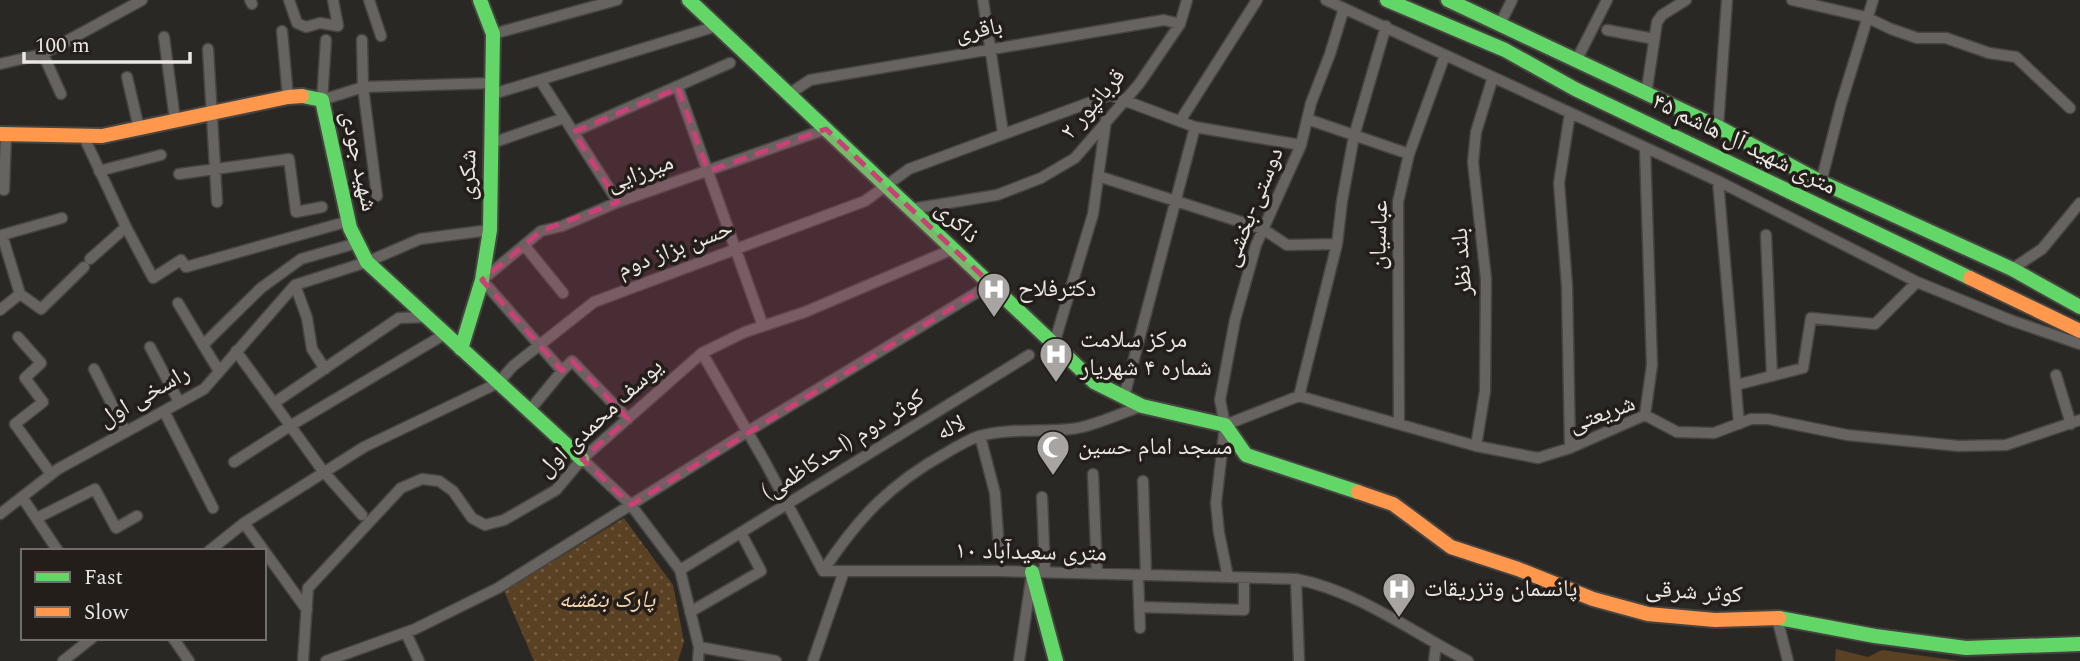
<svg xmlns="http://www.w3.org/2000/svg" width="2080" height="661" viewBox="0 0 2080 661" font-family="Spectral,'Noto Naskh Arabic',serif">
  <defs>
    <pattern id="park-dots" width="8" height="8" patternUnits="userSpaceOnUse" patternTransform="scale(1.75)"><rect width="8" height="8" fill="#5a4123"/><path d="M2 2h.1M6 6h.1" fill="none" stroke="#725c43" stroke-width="1.8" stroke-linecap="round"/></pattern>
  </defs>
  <rect width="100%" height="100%" fill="#2a2825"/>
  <path fill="url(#park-dots)" d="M 624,518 L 673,585 L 684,642 L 678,661 L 534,661 L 504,591 Z"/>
  <path fill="#5a4123" d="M 1836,649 L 1868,657 L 1882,650 L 1960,661 L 1835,661 Z"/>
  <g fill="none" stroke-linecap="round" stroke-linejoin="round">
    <defs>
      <path id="street" d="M 250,0 L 252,4
        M 289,0 L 297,23 L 306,27 L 320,23 L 338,26 L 333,0
        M 369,0 L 381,36
        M 983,0 L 1003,133
        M 1326,0 L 1718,181 L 1917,282 L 2010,320 L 2080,344
        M 1792,0 L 1866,17 L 1891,29 L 1917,38 L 1946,38 L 1989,53 L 2016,57 L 2070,108
        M 1500,24 L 1512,0
        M 1607,30 L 1654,39
        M 282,31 L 288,97
        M 493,34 L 617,0
        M 164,37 L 175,120
        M 326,40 L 322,100 L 363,87 L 493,83
        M 362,40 L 363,87 L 377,196
        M 208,49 L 217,202
        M 43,54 L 61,94
        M 1576,61 L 1607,0
        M 0,64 L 43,54 L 142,0
        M 127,77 L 139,128
        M 540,80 L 618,202
        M 678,88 L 763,326
        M 493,94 L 717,26
        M 789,94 L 810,80 L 1164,20 L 1180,24
        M 1646,95 L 1657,22 L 1662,15 L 1686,0
        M 1307,119 L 1409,154
        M 1180,121 L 1257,0
        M 1718,127 L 1727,0
        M 573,132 L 730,63
        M 83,135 L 126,227 L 90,259
        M 492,143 L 564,118
        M 99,171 L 161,155
        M 179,174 L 289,159 L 296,212 L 322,207
        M 1098,176 L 1263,229 L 1287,245 L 1337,244
        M 1718,181 L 1739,424
        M 1821,182 L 1841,104 L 1873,0
        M 4,190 L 6,134
        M 911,209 L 997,195 L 1041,178 L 1075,158 L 1139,84 L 1180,24 L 1187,0
        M 126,227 L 153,278 L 181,260 L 186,267 L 349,221
        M 1766,235 L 1772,376
        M 524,245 L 563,293
        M 2012,269 L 2042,249 L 2080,203
        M 295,285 L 307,318 L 312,349 L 325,369
        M 20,294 L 2,235 L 62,218
        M 178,303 L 203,345
        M 0,310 L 20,294 L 41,309 L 84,267
        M 18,337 L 41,363 L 25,378 L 43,402 L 15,424 L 51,474
        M 1054,344 L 1093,214 L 1106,120
        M 150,347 L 179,402
        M 236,351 L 323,471 L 362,515
        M 702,353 L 765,462 L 823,571 L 998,571 L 1296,579 C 1358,591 1412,632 1468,661
        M 94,369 L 126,432
        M 219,371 L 203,345 L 261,288 L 301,259 L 357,243
        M 2056,375 L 2071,424
        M 1736,385 L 1803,368 L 1811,318 L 1875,324 L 1917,282
        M 1299,396 L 1337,244 L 1342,201 L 1354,136 L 1386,26
        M 1124,397 L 1195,127
        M 274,403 L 399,318 L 426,317
        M 164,411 L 213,508
        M 529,411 L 562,371
        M 1645,415 L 1652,365 L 1645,148
        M 628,419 L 572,361 L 562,371 L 482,280 L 541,231 L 562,226 L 618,202 L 826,129
        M 1399,423 L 1398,202 L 1409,154 L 1445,55
        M 1225,425 L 1299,396 L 1476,446 L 1538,458 L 1570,448 L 1645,415 L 1677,432 L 1714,433 L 1751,419 L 1768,419 L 1847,435 L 1959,446 L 2006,445 L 2080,420
        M 980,436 L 995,493 L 999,549
        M 1476,446 L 1485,391 L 1486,279 L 1473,162 L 1476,132 L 1493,77
        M 1570,448 L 1567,286 L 1559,183 L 1570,113
        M 582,459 L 631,505 L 680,570 L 699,647 L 698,661
        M 234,462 L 290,426 L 445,334
        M 1093,474 L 1097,574
        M 1143,481 L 1146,575
        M 22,497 L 58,551
        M 1042,497 L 1045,572
        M 0,514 L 58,469 L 204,389 L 295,285 L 367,262 L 420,239 L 490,230
        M 37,518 L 95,489 L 116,528 L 137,516
        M 244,523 L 307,610
        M 209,551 L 244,523 L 364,447 L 498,383 L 513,366 L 594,302 L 865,201 L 909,169 L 1110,95 L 1195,127 L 1301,145
        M 680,570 L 1029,355
        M 823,571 C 858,518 890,484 946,453 C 956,447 968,440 979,436 C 1009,428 1041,432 1071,429 C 1092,427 1121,413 1142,406
        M 1138,575 L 1140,628
        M 1228,577 L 1219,533 L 1216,503 L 1225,425 L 1220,400 L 1235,320 L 1256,245 L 1301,145 L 1311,103 L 1330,54 L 1344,8
        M 1296,579 L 1299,661
        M 1139,607 L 1244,610 L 1244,578
        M 690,612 L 761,571 L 741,533
        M 1777,618 L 1788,661
        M 406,633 L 419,661
        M 173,638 L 189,661
        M 699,647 L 776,661
        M 63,661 L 92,638
        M 303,661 L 308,588 L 401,488 L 422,479 L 439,481 L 453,491 L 472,518 L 485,525 L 504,520 L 556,490 L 582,459 L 702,353 L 745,332 L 805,312 L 953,249
        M 326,661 L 415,629 L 498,588 L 747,432 L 991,284
        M 813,661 L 844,571
        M 1019,661 L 1031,580
        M 1434,661 L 1436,645"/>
      <path id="fast" d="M 689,0 L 1094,382 L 1142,406 L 1225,425 L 1246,455 L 1358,492
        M 1387,0 L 1505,50 L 1575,89 L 1970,278
        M 1448,0 L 1718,127 L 1821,182 L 2012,269 L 2080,307
        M 302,96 L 322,100 L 350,228 L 367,262 L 582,459
        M 461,349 L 482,280 L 490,230 L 493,34 L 480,0
        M 1032,572 L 1056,661
        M 1779,618 L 1875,636 L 1966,648 L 2080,644"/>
      <path id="slow" d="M 0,134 L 102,136 L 288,97 L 302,96
        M 1970,278 L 2080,331
        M 1358,492 L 1393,504 L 1451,547 L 1518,569 L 1593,599 L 1648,614 L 1715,620 L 1779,618"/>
    </defs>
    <use href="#street" stroke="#464441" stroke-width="13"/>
    <use href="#fast" stroke="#464441" stroke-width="18"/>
    <use href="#slow" stroke="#464441" stroke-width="18"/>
    <use href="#street" stroke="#666360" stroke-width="10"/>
    <use href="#fast" stroke="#63d668" stroke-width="14"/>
    <use href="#slow" stroke="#ff974d" stroke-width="14"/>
  </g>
  <path fill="#ca4176" fill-opacity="0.2" stroke="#ca4176" stroke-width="5" stroke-dasharray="14 9" stroke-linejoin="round" d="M 678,88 L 708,171 L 826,129 L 991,284 L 631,505 L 582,459 L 628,419 L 572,361 L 562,371 L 482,280 L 541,231 L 618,202 L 573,132 Z"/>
  <defs>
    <symbol id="hospital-pin" viewBox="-11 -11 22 30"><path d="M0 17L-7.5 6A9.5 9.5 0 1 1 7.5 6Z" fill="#a7a4a1" stroke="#231e19"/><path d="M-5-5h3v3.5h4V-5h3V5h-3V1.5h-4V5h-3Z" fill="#fff"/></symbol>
    <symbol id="mosque-pin" viewBox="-11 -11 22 30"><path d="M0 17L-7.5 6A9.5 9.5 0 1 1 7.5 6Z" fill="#a7a4a1" stroke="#231e19"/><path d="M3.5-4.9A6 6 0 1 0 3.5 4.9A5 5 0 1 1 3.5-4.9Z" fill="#fff"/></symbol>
  </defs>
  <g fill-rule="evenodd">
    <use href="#hospital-pin" x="975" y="270" width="38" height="52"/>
    <use href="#hospital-pin" x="1037" y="335" width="38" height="52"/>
    <use href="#mosque-pin" x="1034" y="428" width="38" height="52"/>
    <use href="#hospital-pin" x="1380" y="570" width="38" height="52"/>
  </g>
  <g text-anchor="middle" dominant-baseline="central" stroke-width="7" stroke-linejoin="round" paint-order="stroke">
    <g font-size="24" fill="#ebe7e4" stroke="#231e19">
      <text transform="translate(979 30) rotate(-10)">باقری</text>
      <text transform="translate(1093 104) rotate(-49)">قربانپور ۲</text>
      <text transform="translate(1744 144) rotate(26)">۴۵ متری شهید آل هاشم</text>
      <text transform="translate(359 161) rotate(78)">شهید جودی</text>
      <text transform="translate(640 173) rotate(-20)">میرزایی</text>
      <text transform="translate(468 175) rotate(-89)">شکری</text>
      <text transform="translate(1253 207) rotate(-68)">دوستی-بخشی</text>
      <text transform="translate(957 222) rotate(43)">ذاکری</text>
      <text transform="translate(1379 235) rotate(-88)">عباسیان</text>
      <text transform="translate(675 249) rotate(-21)">حسن بزاز دوم</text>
      <text transform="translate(1462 262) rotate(-94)">بلند نظر</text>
      <text transform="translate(144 396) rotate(-30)">راسخی اول</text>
      <text transform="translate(1602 414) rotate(-20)">شریعتی</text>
      <text transform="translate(600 418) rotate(-43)">یوسف محمدی اول</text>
      <text transform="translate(951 428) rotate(-25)">لاله</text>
      <text transform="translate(843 445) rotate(-32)">کوثر دوم (احدکاظمی)</text>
      <text transform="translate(1031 552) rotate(1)">۱۰ متری سعیدآباد</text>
      <text transform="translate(1694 592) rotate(4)">کوثر شرقی</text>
    </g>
    <g font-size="24" fill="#ebe7e4" stroke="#231e19" text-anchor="start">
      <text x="1018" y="289">دکترفلاح</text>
      <text x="1080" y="340">مرکز سلامت<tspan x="1080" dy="28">شماره ۴ شهریار</tspan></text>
      <text x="1078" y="447">مسجد امام حسین</text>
      <text x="1424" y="589">پانسمان وتزریقات</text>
    </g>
    <g font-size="24" font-style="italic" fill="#f8d6b1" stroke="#231e19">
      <text x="607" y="600">پارک بنفشه</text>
    </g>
  </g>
  <rect x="21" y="549" width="245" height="91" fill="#231e19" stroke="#736e6a" stroke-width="2"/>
  <rect x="35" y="572" width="35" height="10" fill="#63d668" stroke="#736e6a" stroke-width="2"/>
  <text x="84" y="584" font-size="21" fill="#ebe7e4">Fast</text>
  <rect x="35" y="607" width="35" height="10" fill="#ff974d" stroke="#736e6a" stroke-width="2"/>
  <text x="84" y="619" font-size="21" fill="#ebe7e4">Slow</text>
  <path d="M24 52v10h166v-10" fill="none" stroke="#ebe7e4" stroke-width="3.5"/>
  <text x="35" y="52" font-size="21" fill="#ebe7e4" stroke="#231e19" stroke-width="5" paint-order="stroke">100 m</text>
</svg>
